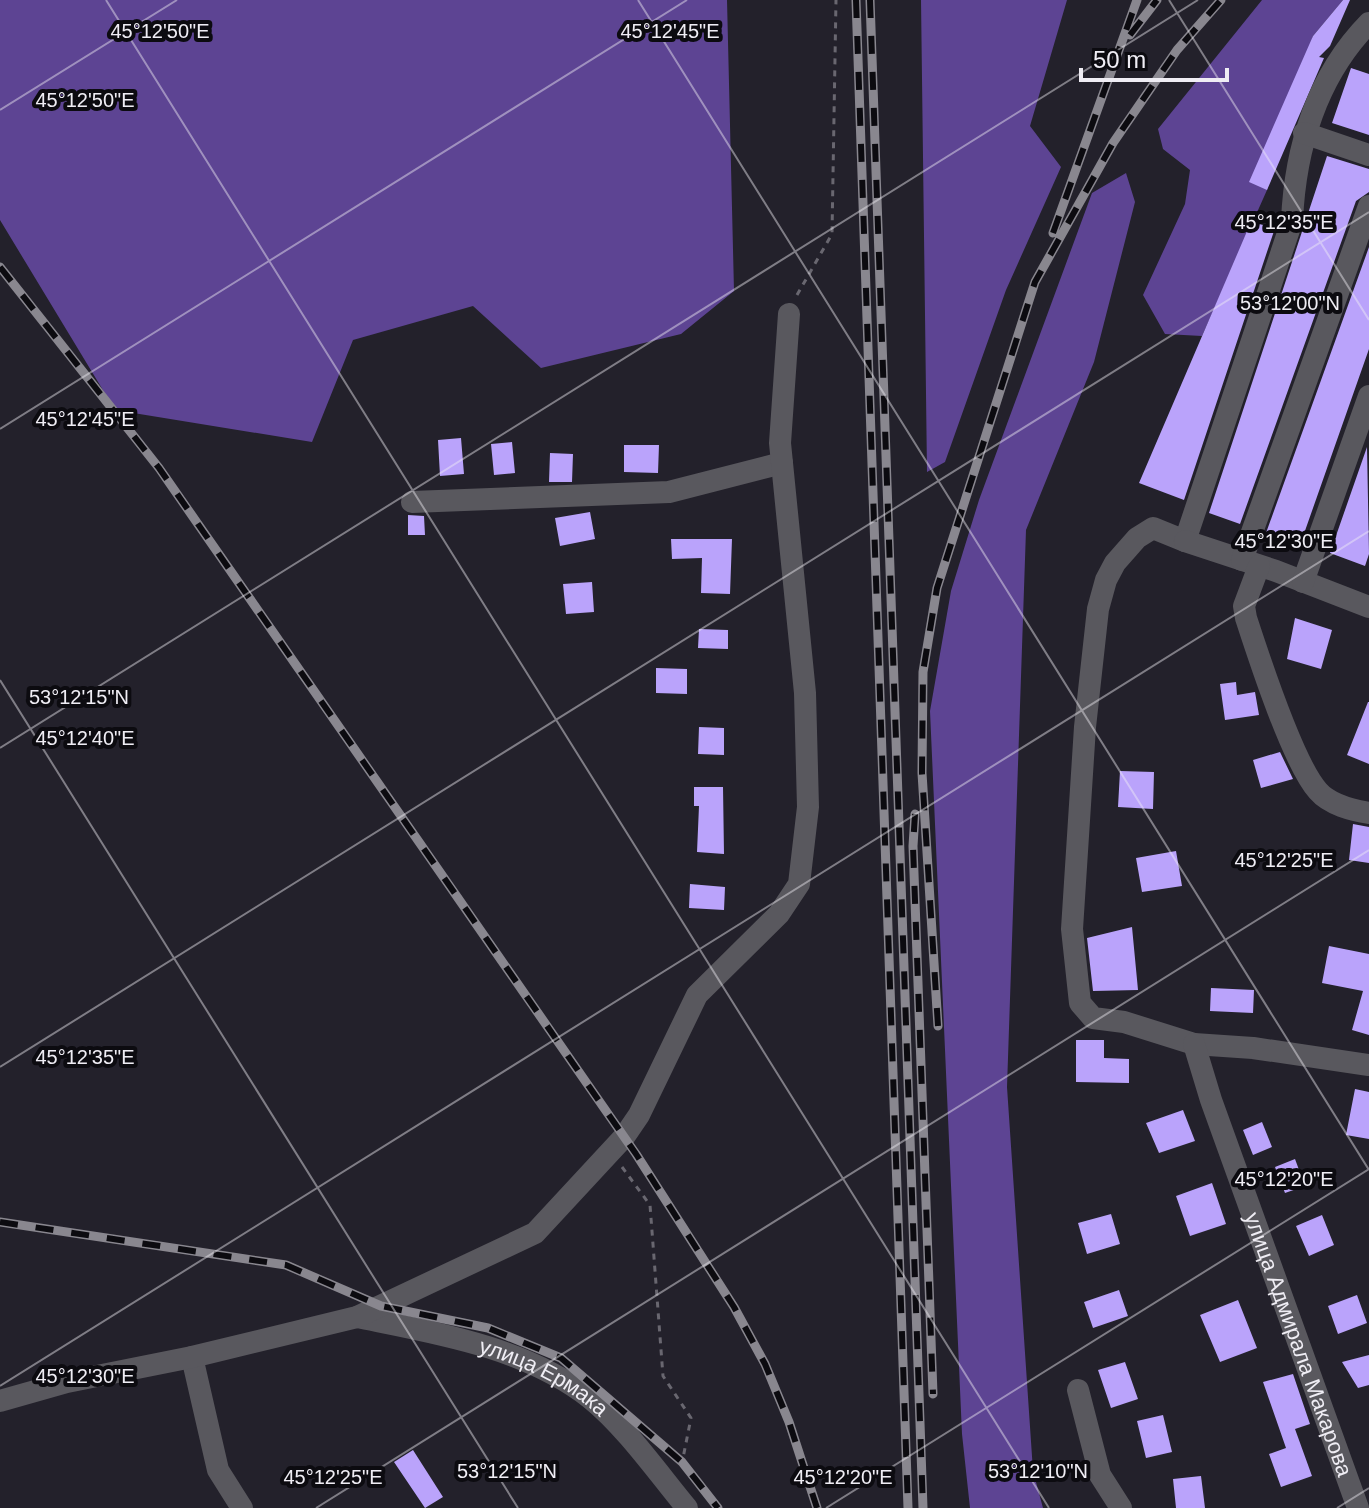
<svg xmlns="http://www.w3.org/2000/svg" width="1369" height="1508" viewBox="0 0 1369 1508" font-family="Helvetica,sans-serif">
  <rect width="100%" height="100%" fill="#23212b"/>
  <path fill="#5d4493" d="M 0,0 L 727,0 L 734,291 L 681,334 L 541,368 L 473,306 L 353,340 L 312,442 L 115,410 L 0,220 Z
    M 921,0 L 1067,0 L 1030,126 L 1061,167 L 1006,290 L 945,462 L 927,472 Z
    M 1262,0 L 1343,0 L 1313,36 L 1267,190 L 1202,336 L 1165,334 L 1143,295 L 1185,204 L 1190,170 L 1163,149 L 1158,129 Z
    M 1126,173 L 1135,202 L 1094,362 L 1026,530 L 1007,1087 L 1033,1471 L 1043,1508 L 970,1508 L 962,1434 L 930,711 L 951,591 L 979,500 L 1092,193 Z"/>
  <path fill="#baa3fb" d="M 1343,0 L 1350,0 L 1330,46 L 1319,57 L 1324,58 L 1267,190 L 1249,182 L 1313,36 Z
    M 1351,68 L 1369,74 L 1369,135 L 1332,123 Z
    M 1327,156 L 1369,169 L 1369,192 L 1356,201 L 1240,524 L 1209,513 Z
    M 1251,222 L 1275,228 L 1184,500 L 1139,483 Z
    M 1369,247 L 1369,349 L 1300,545 L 1266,533 Z
    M 461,438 L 464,474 L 440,476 L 438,440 Z
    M 512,442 L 515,473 L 494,475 L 491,444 Z
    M 624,445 L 659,445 L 658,473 L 624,472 Z
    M 1367,447 L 1369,554 L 1365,566 L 1330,553 Z
    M 550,453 L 573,454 L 572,482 L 549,482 Z
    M 590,512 L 595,539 L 560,546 L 555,518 Z
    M 408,515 L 424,516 L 425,535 L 408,535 Z
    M 671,539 L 732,539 L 730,594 L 701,593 L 702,558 L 672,559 Z
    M 592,582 L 594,612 L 566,614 L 563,584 Z
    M 1295,618 L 1332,630 L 1321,669 L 1287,659 Z
    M 699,629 L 728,630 L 728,649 L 698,648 Z
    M 656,668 L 687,669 L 687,694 L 656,693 Z
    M 1236,682 L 1237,695 L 1255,692 L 1259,715 L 1225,720 L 1220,684 Z
    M 1368,702 L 1369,702 L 1369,764 L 1347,755 Z
    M 699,727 L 724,728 L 724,755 L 698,754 Z
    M 1280,752 L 1293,779 L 1261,788 L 1253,760 Z
    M 1120,771 L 1154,772 L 1153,809 L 1118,807 Z
    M 694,787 L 723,787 L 724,854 L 697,852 L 699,806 L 694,806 Z
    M 1353,824 L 1369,827 L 1369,863 L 1349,860 Z
    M 1176,851 L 1182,886 L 1142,892 L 1136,858 Z
    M 690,884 L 725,887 L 724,910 L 689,908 Z
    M 1132,927 L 1138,990 L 1093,991 L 1087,938 Z
    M 1329,946 L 1369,954 L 1369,1035 L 1352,1030 L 1363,991 L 1322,983 Z
    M 1211,988 L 1254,990 L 1253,1013 L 1210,1011 Z
    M 1076,1040 L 1104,1040 L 1104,1058 L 1129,1059 L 1129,1083 L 1076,1082 Z
    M 1355,1089 L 1369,1092 L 1369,1139 L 1346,1135 Z
    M 1183,1110 L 1195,1141 L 1159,1153 L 1146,1123 Z
    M 1262,1122 L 1272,1147 L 1253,1155 L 1243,1130 Z
    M 1295,1159 L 1305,1186 L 1285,1193 L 1275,1167 Z
    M 1212,1183 L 1226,1224 L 1190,1236 L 1176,1196 Z
    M 1111,1214 L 1120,1244 L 1087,1254 L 1078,1223 Z
    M 1322,1215 L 1334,1245 L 1309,1256 L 1296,1226 Z
    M 1119,1290 L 1128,1316 L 1093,1328 L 1084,1302 Z
    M 1357,1295 L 1367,1323 L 1338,1334 L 1328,1306 Z
    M 1238,1300 L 1257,1348 L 1220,1362 L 1200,1315 Z
    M 1369,1355 L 1369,1385 L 1358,1388 L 1342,1362 Z
    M 1125,1362 L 1138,1399 L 1111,1408 L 1098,1370 Z
    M 1293,1374 L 1310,1424 L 1295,1429 L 1312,1476 L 1281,1487 L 1269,1454 L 1286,1448 L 1263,1382 Z
    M 1163,1415 L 1172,1452 L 1146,1458 L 1137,1421 Z
    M 413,1450 L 443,1497 L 425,1508 L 394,1462 Z
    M 1201,1476 L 1205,1508 L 1176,1508 L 1173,1479 Z"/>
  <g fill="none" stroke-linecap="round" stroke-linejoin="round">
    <path stroke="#696770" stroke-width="3" stroke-dasharray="6 6" stroke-linecap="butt" d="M 797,295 L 832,234 L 836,0
      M 622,1167 L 650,1205 L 663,1376 L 691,1418 L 681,1468"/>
    <g stroke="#59585e" stroke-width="22">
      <path d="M 1369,23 C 1317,76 1295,148 1292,221 L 1185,541 L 1153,528 L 1137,538 L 1115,563 L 1106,580 L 1098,609 L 1085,727 L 1072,929 L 1080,1003 L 1093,1018 L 1124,1022 L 1194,1044 L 1253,1048 L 1369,1065"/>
      <path d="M 1304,133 L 1369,155"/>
      <path d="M 412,502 L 669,492 L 782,463"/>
      <path d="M 1185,541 L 1276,571 L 1369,607"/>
      <path d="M 1242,560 L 1369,206"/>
      <path d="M 1259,566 L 1244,606 L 1246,618 C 1259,658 1293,763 1318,791 C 1330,805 1352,810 1369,813"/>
      <path d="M 1303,582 L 1369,396"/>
      <path id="s1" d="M 1194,1044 L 1211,1100 L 1358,1508"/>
      <path id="s2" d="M 357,1317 C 436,1333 525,1347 590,1398 C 625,1426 658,1473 687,1508"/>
      <path d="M 192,1357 L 218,1470 L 242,1508"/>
      <path d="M 1078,1390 L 1100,1475 L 1121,1508"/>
      <path d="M 0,1401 L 67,1382 L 192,1357 L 357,1317 L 535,1233 L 624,1137 L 639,1115 L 697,995 L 779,914 L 799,884 L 808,807 L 805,693 L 780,443 L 789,314"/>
    </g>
    <defs>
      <path id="rail" d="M 856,0 L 908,1508
        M 870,0 L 923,1508
        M 1130,35 L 1157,0
        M 1053,233 L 1137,0
        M 0,267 L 159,468 L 636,1154 L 734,1307 L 765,1364 L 789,1422 L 817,1508
        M 915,814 L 913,846 L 933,1394
        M 938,1026 L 922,773 L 923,672 L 937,588 L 1035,282 L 1113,143 L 1177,50 L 1221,0
        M 0,1222 L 286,1265 L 381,1306 L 488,1328 L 561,1358 L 682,1462 L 718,1508"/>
    </defs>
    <use href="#rail" stroke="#89878f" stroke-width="9"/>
    <use href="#rail" stroke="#0c0b10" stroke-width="6" stroke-dasharray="18" stroke-linecap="butt"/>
  </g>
  <path fill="none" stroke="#efedf4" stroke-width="2" stroke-opacity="0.45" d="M 106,0 L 1049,1508M 638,0 L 1369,1170M 1169,0 L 1369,320M 0,110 L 177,0M 0,429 L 687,0M 0,680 L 518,1508M 0,748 L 1198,0M 0,1067 L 1369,212M 0,1386 L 1369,531M 316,1508 L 1369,850M 826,1508 L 1369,1169M 1337,1508 L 1369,1488"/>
  <g text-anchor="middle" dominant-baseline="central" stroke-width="8" stroke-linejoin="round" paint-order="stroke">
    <g font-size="22" fill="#efedf4" stroke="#0c0b10">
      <text stroke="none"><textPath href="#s1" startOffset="318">улица Адмирала Макарова</textPath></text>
      <text stroke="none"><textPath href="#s2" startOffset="198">улица Ермака</textPath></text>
    </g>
  </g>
  <g font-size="20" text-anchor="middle" fill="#efedf4" stroke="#0c0b10" stroke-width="8" stroke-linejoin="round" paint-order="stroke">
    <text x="160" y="38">45°12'50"E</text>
    <text x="670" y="38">45°12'45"E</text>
    <text x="85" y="107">45°12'50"E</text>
    <text x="1284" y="229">45°12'35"E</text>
    <text x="1290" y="310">53°12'00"N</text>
    <text x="85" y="426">45°12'45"E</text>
    <text x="1284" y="548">45°12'30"E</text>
    <text x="79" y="704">53°12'15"N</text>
    <text x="85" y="745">45°12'40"E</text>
    <text x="1284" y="867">45°12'25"E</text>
    <text x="85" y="1064">45°12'35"E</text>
    <text x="1284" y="1186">45°12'20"E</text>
    <text x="85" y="1383">45°12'30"E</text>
    <text x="507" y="1478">53°12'15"N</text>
    <text x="1038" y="1478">53°12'10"N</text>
    <text x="333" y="1484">45°12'25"E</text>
    <text x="843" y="1484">45°12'20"E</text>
  </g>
  <path d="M1081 68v12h146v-12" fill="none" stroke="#efedf4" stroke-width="4"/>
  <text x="1093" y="68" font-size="24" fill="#efedf4" stroke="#0c0b10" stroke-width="6" paint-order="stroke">50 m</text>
</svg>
